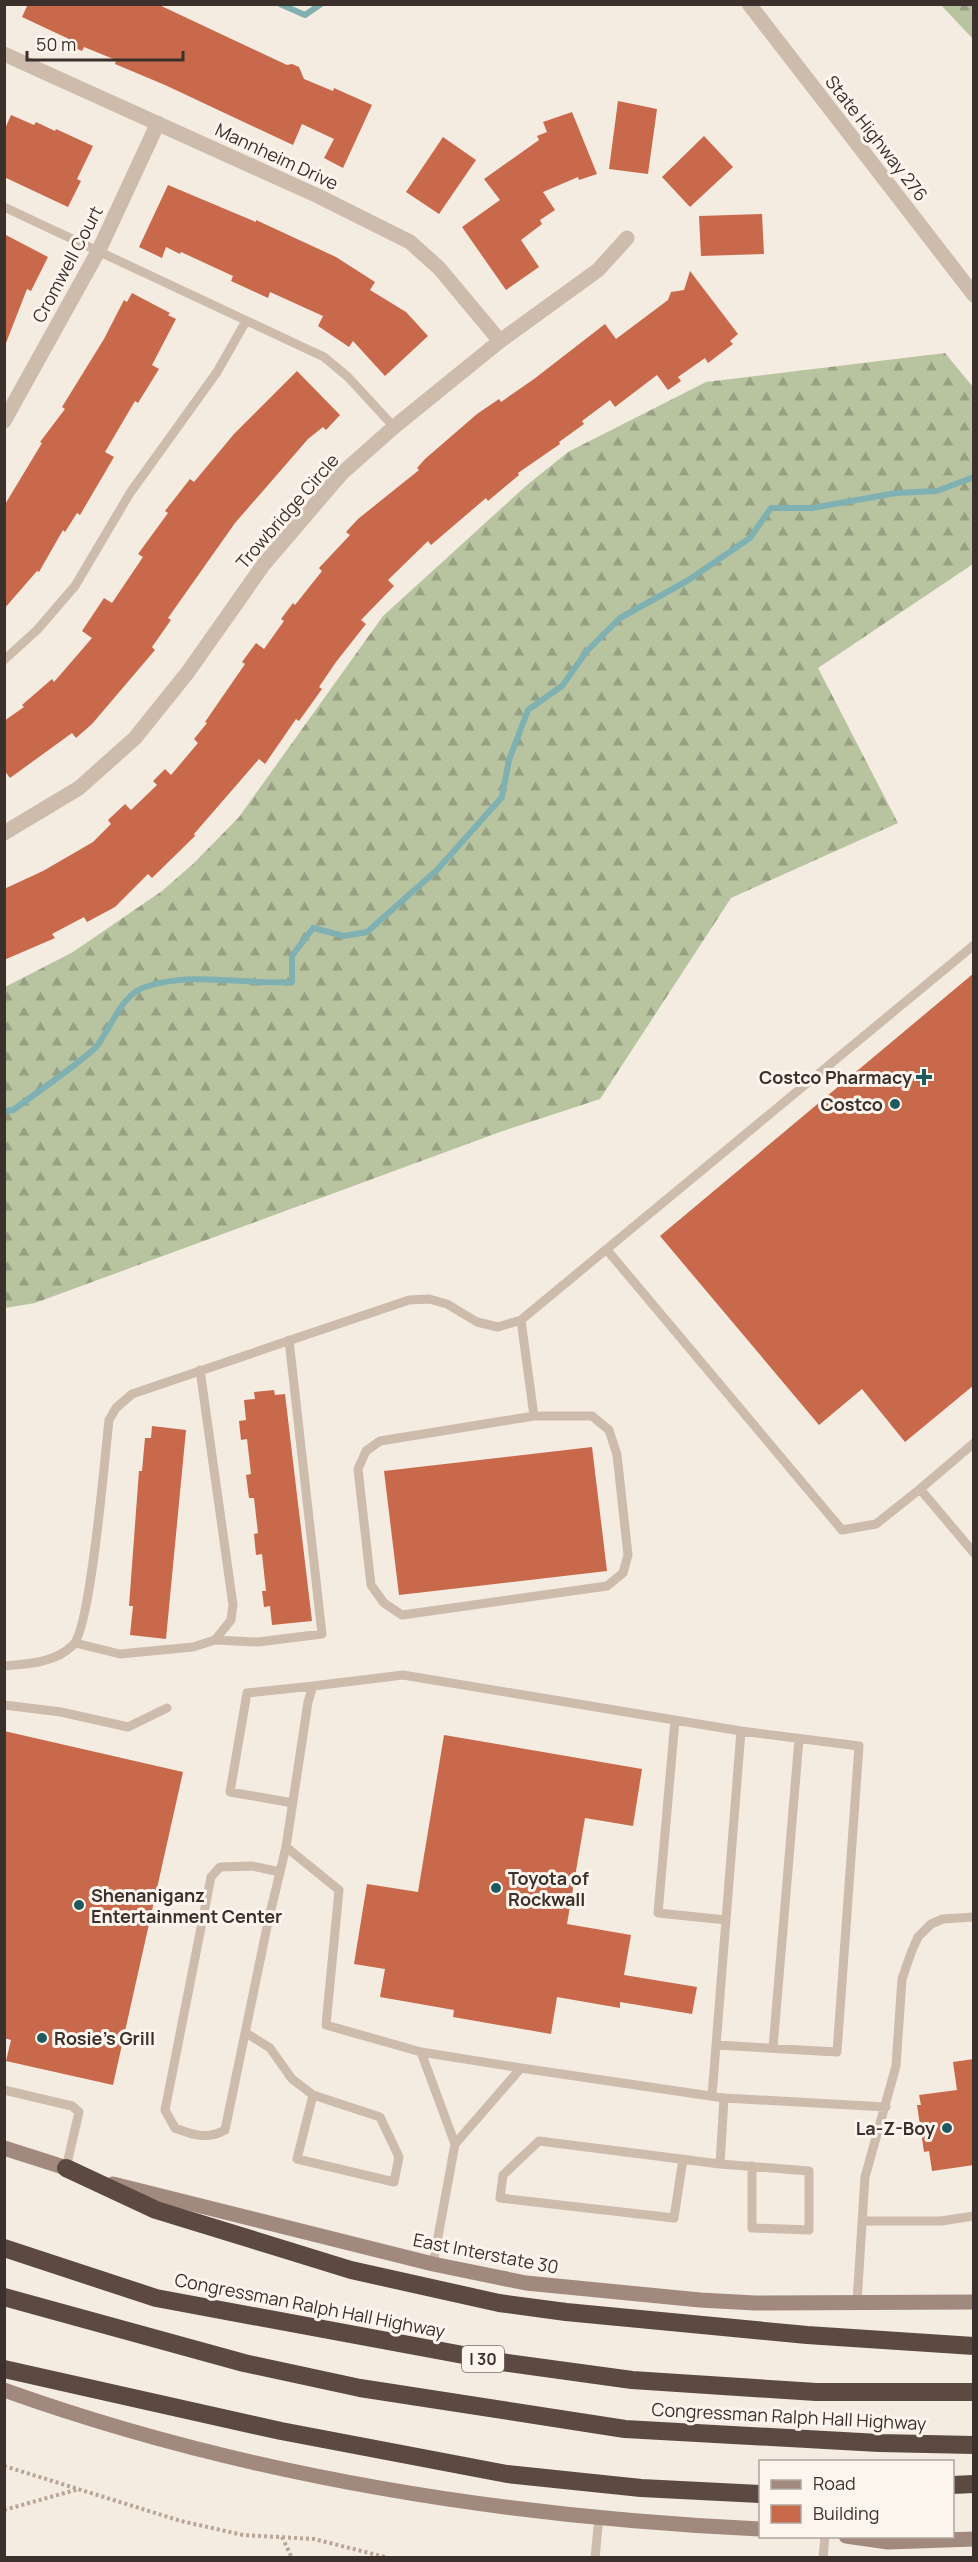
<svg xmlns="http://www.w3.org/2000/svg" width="978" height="2562" viewBox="0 0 978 2562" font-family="Manrope,sans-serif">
  <defs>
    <pattern id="forest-firs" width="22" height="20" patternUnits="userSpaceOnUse" patternTransform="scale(1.5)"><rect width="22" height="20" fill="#b8c4a0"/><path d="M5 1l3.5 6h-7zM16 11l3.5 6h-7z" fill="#97a083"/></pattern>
  </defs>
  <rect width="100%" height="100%" fill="#f4ebe1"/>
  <path fill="url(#forest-firs)" d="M 941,5 L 973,5 L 973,39 Z
    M 945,353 L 973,387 L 973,564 L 818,668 L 898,823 L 731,898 L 600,1099 L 500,1132 L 35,1303 L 5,1308 L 5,987 L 73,952 L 162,891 L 194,863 L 239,817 L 383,616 L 527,485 L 568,452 L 706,382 Z"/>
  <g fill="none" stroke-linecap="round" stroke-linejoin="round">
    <path stroke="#7fb0b2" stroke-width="6" d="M 280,4 L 305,15 L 321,4
      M 4,1111 L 13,1110 C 34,1095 55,1080 76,1064 C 82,1058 91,1053 97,1046 C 111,1028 121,995 145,987 C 194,971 243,985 292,982 L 292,956 L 313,928 L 344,936 L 367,932 L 437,870 L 502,797 L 509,760 L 528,710 L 562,686 L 587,651 L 620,618 L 687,581 L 750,538 L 771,508 L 812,508 L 896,493 L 937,491 L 974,477"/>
  </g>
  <path fill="#c8694b" d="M 28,4 L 157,4 L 287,65 L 292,64 L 299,67 L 304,79 L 333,91 L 334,88 L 372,105 L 343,168 L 324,158 L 334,139 L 302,124 L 293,145 L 165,85 L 115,64 L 116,60 L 84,47 L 82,51 L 66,44 L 69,39 L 22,17 Z
    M 618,101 L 657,109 L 648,174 L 609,169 Z
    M 572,112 L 597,174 L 579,180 L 578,177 L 543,192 L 555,210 L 540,220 L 542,224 L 521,240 L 539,267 L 506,290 L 462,227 L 500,200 L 484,179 L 539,140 L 537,136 L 547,132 L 543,122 Z
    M 11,115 L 34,125 L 36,122 L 55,131 L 56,129 L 93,146 L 77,179 L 81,181 L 68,207 L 4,177 L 4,131 Z
    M 704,136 L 733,167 L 690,207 L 662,177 Z
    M 443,137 L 476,160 L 439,214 L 406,192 Z
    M 168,185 L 256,222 L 256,220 L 336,257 L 375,282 L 370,290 L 406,312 L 428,336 L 385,376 L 353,341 L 349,347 L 318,326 L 323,316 L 270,292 L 268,298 L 231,281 L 233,276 L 181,252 L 180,254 L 166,247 L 162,258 L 139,247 Z
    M 762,214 L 764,254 L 701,256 L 699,216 Z
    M 4,234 L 48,257 L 31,291 L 27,289 L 6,343 Z
    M 690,271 L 738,334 L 730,341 L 733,344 L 708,363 L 705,358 L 678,377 L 681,381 L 668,390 L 657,375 L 615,407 L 610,400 L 582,421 L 584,424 L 559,442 L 560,444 L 518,473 L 519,475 L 488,501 L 486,498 L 431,545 L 428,541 L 388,580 L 394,586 L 361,620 L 366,624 L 336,662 L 319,687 L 322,689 L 299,721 L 296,719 L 265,764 L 259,759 L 194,834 L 195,836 L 152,878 L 148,874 L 115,907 L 87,922 L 84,917 L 52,934 L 55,938 L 4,960 L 4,889 L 43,871 L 93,842 L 111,824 L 108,820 L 125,804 L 131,810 L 157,785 L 153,781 L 165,769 L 171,775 L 198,743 L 194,739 L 207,723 L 205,722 L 245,664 L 242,662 L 256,643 L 264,649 L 284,621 L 281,619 L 293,603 L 295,605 L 322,571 L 319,568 L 350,535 L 346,532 L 358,519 L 419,470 L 417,468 L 425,459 L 477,414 L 499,399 L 501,402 L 534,379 L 605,324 L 616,339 L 668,300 L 671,292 L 684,290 Z
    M 132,293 L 170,313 L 168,315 L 176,319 L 152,365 L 159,369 L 138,403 L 135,401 L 105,452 L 114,457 L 80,515 L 77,513 L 65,532 L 63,530 L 39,572 L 37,571 L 4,609 L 4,506 L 42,443 L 40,442 L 65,409 L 62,407 L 104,339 L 124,300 L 127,302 Z
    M 297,371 L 340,415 L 326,430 L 323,427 L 308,439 L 235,523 L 168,618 L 171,620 L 152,647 L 155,650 L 92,724 L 76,738 L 72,733 L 10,778 L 4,770 L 4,721 L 24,707 L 22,705 L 52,679 L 54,682 L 92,638 L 82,631 L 104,598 L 112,603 L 143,557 L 138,554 L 168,513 L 165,511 L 190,479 L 194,482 L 234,434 Z
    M 974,973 L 974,1385 L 905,1442 L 862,1389 L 819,1425 L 660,1236 Z
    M 274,1390 L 275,1395 L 285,1394 L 312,1621 L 272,1625 L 270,1606 L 264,1607 L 262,1591 L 266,1591 L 262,1554 L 256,1555 L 254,1534 L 258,1533 L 254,1498 L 249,1498 L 246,1475 L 251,1474 L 247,1439 L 241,1440 L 239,1421 L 246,1420 L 244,1400 L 255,1399 L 254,1392 Z
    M 152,1426 L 186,1430 L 166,1639 L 130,1635 L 133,1606 L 129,1606 L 139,1471 L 142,1471 L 145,1438 L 151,1438 Z
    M 592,1447 L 607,1571 L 399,1595 L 384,1471 Z
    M 4,1731 L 183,1772 L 113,2085 L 6,2061 L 11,2040 L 4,2038 Z
    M 444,1735 L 642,1769 L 633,1826 L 585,1818 L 567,1924 L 631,1935 L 624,1975 L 697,1987 L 692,2014 L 620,2002 L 620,2008 L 557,1997 L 551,2034 L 453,2017 L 454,2010 L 380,1997 L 385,1969 L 354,1964 L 367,1884 L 418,1892 Z
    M 974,2059 L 974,2165 L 932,2171 L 929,2151 L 924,2152 L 917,2105 L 921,2105 L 919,2095 L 957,2090 L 953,2062 Z"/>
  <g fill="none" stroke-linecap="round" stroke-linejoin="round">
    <path stroke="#b9a596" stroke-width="4" stroke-dasharray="3 3" stroke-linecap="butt" d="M 4,2466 L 181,2521 L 243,2535 L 314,2539 L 389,2558
      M 4,2510 L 79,2489
      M 282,2537 L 292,2558"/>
    <path stroke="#cdbbac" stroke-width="9" d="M 4,207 L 324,357 L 348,377 L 394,427
      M 4,660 L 37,630 L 75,586 L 130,493 L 217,372 L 246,321
      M 607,1250 L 842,1530 L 876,1524 L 920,1489 L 974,1553
      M 521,1320 L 534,1416 L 380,1441 L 366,1451 L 358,1469 L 371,1585 L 384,1603 L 402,1615 L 607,1586 L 623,1573 L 628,1555 L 617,1455 L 609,1430 L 592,1416 L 534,1416
      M 920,1489 L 974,1443
      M 215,1640 L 258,1642 L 322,1634 L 289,1340
      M 75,1643 L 120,1654 L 193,1647 L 215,1640 L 231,1620 L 233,1605 L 200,1370
      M 4,1666 C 28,1664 55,1663 73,1645 C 91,1628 105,1454 109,1420 L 116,1408 L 132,1394 L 409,1300 L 429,1299 L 447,1304 L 477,1322 L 498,1327 L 521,1320 L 974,945
      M 4,1705 L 61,1712 L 128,1727 L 167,1708
      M 675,1720 L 658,1913 L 726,1920
      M 293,1803 L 230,1792 L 247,1693 L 313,1686
      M 280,1872 L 252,1866 L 220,1867 L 211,1877 L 165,2110 L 175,2128 C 193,2135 207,2140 225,2130 L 268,1922 L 286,1847
      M 246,2033 L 270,2048 L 292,2079 L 313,2095 L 380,2117 L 399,2157 L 394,2182 L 297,2159 L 313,2095
      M 716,2045 L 837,2052 L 859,1746 L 741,1731
      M 773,2048 L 799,1739
      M 421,2052 L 521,2068
      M 4,2090 L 72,2106 L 79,2112 L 66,2168
      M 455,2144 L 421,2052 L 326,2025 L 339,1890 L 286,1847 L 308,1702 L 313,1686 L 403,1675 L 741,1731 L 712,2096
      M 683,2159 L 674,2218 L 500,2198 L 503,2175 L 539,2141 L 720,2164 L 724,2098
      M 720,2164 L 809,2171 L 809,2230 L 752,2228 L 752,2166
      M 862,2221 L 941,2221 L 974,2216
      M 433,2264 L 455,2144 L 521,2068 L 724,2098 L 886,2107
      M 857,2302 L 865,2177 L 896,2066 L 902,1979 L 911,1953 L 918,1937 L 931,1924 L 943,1919 L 974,1917
      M 595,2558 L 599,2517
      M 823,2558 L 825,2536"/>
    <path stroke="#cdbbac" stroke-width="15" d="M 4,54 L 318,196 L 410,242 L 439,268 L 500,341
      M 4,421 L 99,250 L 158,123
      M 4,833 L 79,788 L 135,738 L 188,672 L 264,564 L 341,474 L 394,427 L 500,341 L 598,270 L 627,238"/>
    <path stroke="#cdbbac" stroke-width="15" d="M 749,4 L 974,295"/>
    <path stroke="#a18a7d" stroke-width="15" d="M 4,2148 L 76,2171
      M 113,2184 L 433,2264 L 526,2283 L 700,2300 L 755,2303 L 974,2302
      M 4,2390 C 247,2477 504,2517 760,2529
      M 846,2536 L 888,2542 L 974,2539"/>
    <path stroke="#5c4a42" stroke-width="18" d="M 66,2168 L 156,2210 L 270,2245 L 351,2270 L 499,2303 L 566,2312 L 807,2335 L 974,2346
      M 4,2248 L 156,2298 L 501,2362 L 632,2380 L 816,2392 L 974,2392
      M 4,2297 L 244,2363 L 360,2388 L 625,2429 L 879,2443 L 974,2445
      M 4,2369 L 281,2431 L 507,2474 L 641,2488 L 760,2494
      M 952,2485 L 974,2484"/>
  </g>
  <g fill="#1f5a5e" stroke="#fbf5ee" stroke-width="2">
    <path d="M921 1068h6v6h6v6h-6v6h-6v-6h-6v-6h6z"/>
    <circle cx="895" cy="1104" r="6"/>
    <circle cx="496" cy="1888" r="6"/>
    <circle cx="79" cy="1905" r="6"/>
    <circle cx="42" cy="2038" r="6"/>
    <circle cx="947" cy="2128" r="6"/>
  </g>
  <g text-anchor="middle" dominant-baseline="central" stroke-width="6" stroke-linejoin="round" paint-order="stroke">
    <rect fill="#fbf5ee" stroke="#756b66" stroke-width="1.5" x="462" y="2346" width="42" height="26" rx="4.5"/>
    <g font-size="16" font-weight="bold" fill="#3b302b">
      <text x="483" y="2359">I 30</text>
    </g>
    <g font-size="18" fill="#3b302b" stroke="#fbf5ee">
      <text transform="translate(877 138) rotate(52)">State Highway 276</text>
      <text transform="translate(277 156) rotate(25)">Mannheim Drive</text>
      <text transform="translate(67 264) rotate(-62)">Cromwell Court</text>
      <text transform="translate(287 511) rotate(-49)">Trowbridge Circle</text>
      <text transform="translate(486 2253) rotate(11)">East Interstate 30</text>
      <text transform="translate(310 2305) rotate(11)">Congressman Ralph Hall Highway</text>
      <text transform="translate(789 2416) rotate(3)">Congressman Ralph Hall Highway</text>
    </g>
    <g font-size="18" font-weight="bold" fill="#3b302b" stroke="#fbf5ee" text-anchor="end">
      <text x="912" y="1077">Costco Pharmacy</text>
      <text x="883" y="1104">Costco</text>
      <text x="508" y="1878" text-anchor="start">Toyota of<tspan x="508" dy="21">Rockwall</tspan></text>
      <text x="91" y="1895" text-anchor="start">Shenaniganz<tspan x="91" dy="21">Entertainment Center</tspan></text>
      <text x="54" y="2038" text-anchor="start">Rosie's Grill</text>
      <text x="935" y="2128">La-Z-Boy</text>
    </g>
  </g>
  <rect width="978" height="2562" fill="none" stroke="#3b302b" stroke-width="12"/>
  <rect x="759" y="2460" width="195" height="78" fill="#fbf5ee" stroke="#aea6a0" stroke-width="1.5"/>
  <rect x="771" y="2480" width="30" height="9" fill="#a18a7d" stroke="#aea6a0" stroke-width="1.5"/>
  <text x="813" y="2490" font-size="18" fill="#3b302b">Road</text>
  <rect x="771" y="2505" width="30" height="18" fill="#c8694b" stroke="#aea6a0" stroke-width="1.5"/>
  <text x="813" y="2520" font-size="18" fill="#3b302b">Building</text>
  <path d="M27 51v9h156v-9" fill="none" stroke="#3b302b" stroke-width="3"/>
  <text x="36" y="51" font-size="18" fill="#3b302b" stroke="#fbf5ee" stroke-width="4.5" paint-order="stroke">50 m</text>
</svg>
